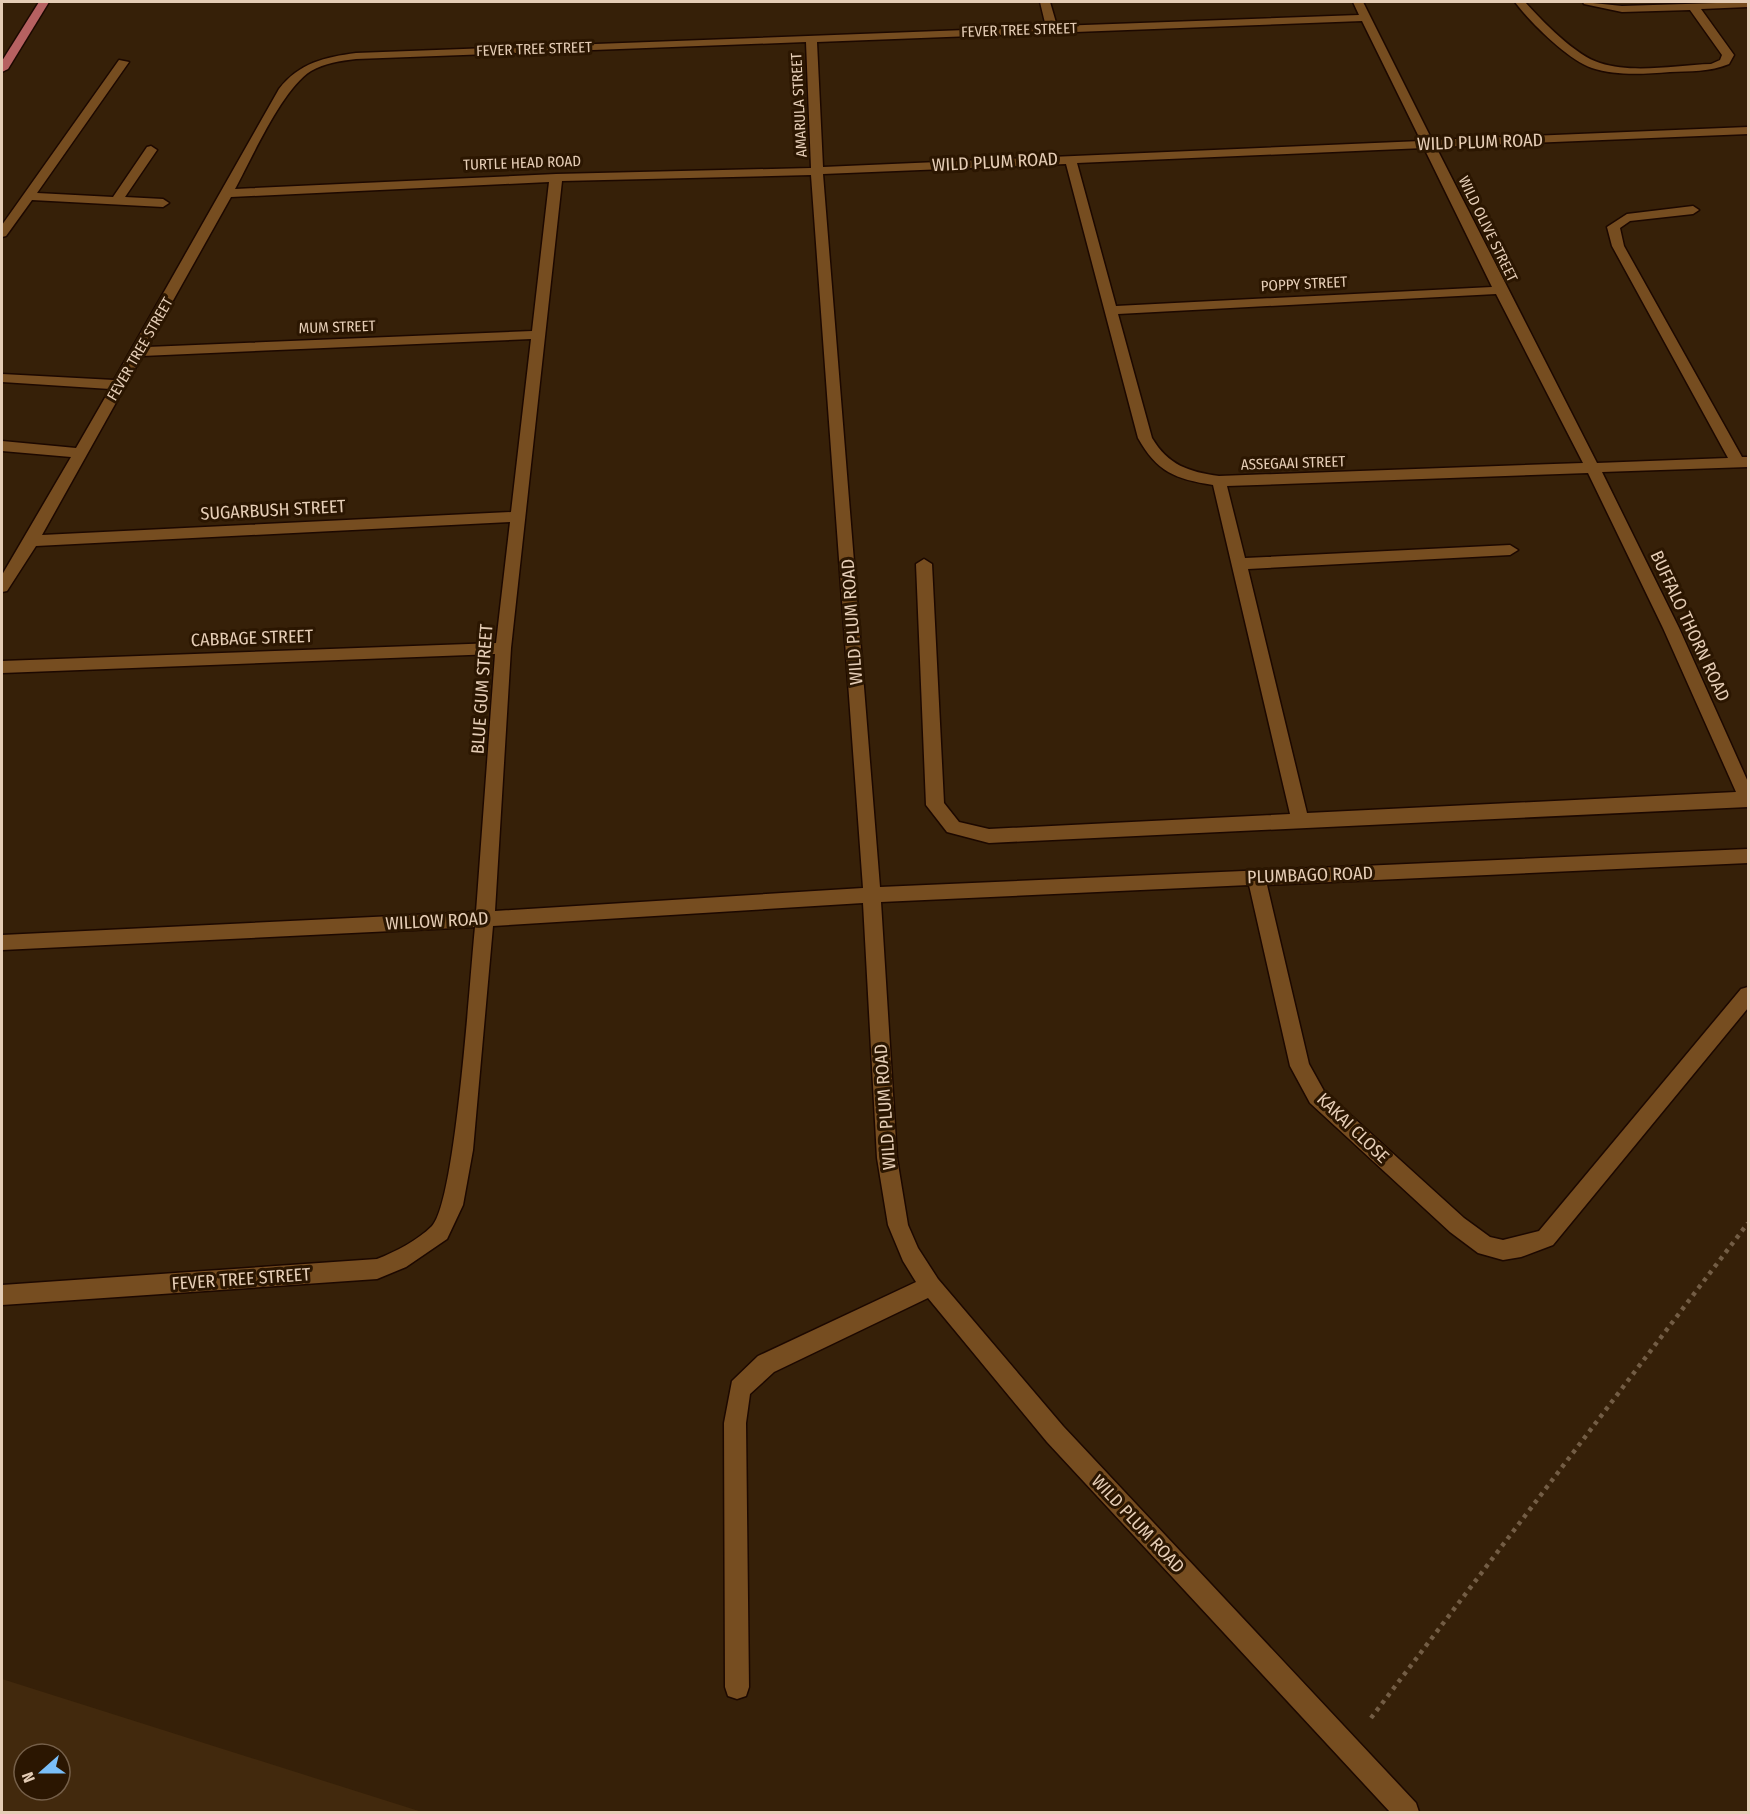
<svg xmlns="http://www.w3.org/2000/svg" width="1750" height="1814" viewBox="0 0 1750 1814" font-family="'Fira Sans Condensed',sans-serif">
  <rect width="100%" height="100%" fill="#362008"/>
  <path fill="#42290d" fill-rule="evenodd" d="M 2,1679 L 422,1812 L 2,1812 ZM 24,1754 L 60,1754 L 60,1790 L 24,1790 Z"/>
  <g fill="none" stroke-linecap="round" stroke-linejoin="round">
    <defs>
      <path id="minor" d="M 1040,2 L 1050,2 L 1057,26 L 1359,15 L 1353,2 L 1363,2 L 1432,140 L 1748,127 L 1748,134 L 1436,147 L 1597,463 L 1728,458 L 1612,246 L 1607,227 L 1627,214 L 1693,206 L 1699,210 L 1693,214 L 1630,221 L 1620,228 L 1624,246 L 1742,457 L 1748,457 L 1748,467 L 1602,472 L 1679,628 L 1748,782 L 1748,807 L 989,843 L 947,832 L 926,805 L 916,564 L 924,559 L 932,564 L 944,803 L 959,822 L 989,829 L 1290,814 L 1213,485 C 1175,479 1157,472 1138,438 L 1066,164 L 823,174 L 880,887 L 1748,849 L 1748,863 L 1267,885 L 1309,1064 L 1324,1091 L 1464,1218 L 1490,1237 L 1503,1240 L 1539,1231 L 1741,989 L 1748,987 L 1748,1008 L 1553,1245 L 1521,1257 L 1503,1260 L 1478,1253 L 1450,1232 L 1310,1103 L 1290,1066 L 1249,885 L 881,902 L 897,1158 L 908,1225 L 918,1248 L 938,1279 L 1063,1426 L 1416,1803 L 1419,1812 L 1390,1812 L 1047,1442 L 928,1298 L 774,1372 L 750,1394 L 746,1423 L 749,1687 L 746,1696 L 737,1699 L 728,1696 L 725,1687 L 724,1423 L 732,1381 L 758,1356 L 916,1282 L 903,1261 L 888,1225 L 877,1158 L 863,903 L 493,926 L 473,1150 L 463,1205 L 447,1239 L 406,1267 L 377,1279 L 2,1305 L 2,1285 L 377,1259 C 395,1252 418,1240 432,1226 C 456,1201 470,975 475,927 L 2,950 L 2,935 L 476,912 L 495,654 L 2,673 L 2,661 L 496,643 L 510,522 L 36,546 L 7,591 L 2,592 L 2,575 L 71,457 L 2,451 L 2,441 L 76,448 L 110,389 L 2,382 L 2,374 L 114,380 L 279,89 C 299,63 325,57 356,53 L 1046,27 ZM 1362,21 L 1421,141 L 823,167 L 817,42 ZM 806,42 L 811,168 L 556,174 L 235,189 C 252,158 282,89 311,71 C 325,63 340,61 356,59 ZM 1424,148 L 1492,287 L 1116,306 L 1077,163 ZM 811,175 L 863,888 L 495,911 L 511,648 L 562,181 ZM 549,182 L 532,331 L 147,347 L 231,197 ZM 1496,294 L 1583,463 L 1219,476 C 1189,472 1168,465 1152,438 L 1118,314 ZM 531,339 L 511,512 L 42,535 L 142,356 ZM 1588,473 L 1663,628 L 1736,792 L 1307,813 L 1248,569 L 1510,555 L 1518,550 L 1510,545 L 1245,558 L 1227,486 Z
        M 1515,2 L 1525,2 C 1542,21 1576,56 1600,63 C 1634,74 1677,65 1711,64 L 1720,60 L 1722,55 L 1690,10 L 1622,12 L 1584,4 L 1583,2 L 1622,6 L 1748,2 L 1748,7 L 1701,9 L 1734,55 L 1729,64 C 1710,72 1690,71 1670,72 C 1644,74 1616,76 1592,68 C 1568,60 1530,22 1515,2 Z
        M 119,60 L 129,62 L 37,193 L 113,197 L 147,147 L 151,146 L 157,150 L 125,197 L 163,199 L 169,203 L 163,207 L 32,200 L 6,236 L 2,237 L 2,225 Z"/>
      <path id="major" d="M 39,2 L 49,2 L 8,69 L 2,72 L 2,61 Z"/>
    </defs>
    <use href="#minor" stroke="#1c0800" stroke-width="3"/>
    <use href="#major" stroke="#1c0800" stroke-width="3"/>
    <path stroke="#735d45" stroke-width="4.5" stroke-dasharray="4 5" stroke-linecap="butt" d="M 1371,1718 L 1748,1223"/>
    <use href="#minor" fill="#764d20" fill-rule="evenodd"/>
    <use href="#major" fill="#b66161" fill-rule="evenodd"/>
  </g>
  <g text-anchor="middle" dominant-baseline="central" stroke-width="6" stroke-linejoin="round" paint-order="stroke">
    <g font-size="15" fill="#e5cdb6" stroke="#2b1601">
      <text transform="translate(1019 30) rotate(-2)">FEVER TREE STREET</text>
      <text transform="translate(534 49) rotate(-2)">FEVER TREE STREET</text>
      <text transform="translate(799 105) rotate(-93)">AMARULA STREET</text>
      <text transform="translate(522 163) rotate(-2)">TURTLE HEAD ROAD</text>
      <text transform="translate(1488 229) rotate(64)">WILD OLIVE STREET</text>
      <text transform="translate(1304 284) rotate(-3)">POPPY STREET</text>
      <text transform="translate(337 327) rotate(-2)">MUM STREET</text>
      <text transform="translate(140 349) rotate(-60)">FEVER TREE STREET</text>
      <text transform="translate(1293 463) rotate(-2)">ASSEGAAI STREET</text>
    </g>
    <g font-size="18" fill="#e5cdb6" stroke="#2b1601">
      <text transform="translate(1480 142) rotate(-2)">WILD PLUM ROAD</text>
      <text transform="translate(995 162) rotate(-3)">WILD PLUM ROAD</text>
      <text transform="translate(273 510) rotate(-3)">SUGARBUSH STREET</text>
      <text transform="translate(852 622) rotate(-94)">WILD PLUM ROAD</text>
      <text transform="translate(1690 626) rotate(65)">BUFFALO THORN ROAD</text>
      <text transform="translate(252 638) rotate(-2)">CABBAGE STREET</text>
      <text transform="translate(482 689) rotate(-86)">BLUE GUM STREET</text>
      <text transform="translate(1310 875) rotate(-2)">PLUMBAGO ROAD</text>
      <text transform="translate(437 921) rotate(-3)">WILLOW ROAD</text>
      <text transform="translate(885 1107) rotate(-94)">WILD PLUM ROAD</text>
      <text transform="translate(1353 1128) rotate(44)">KAKAI CLOSE</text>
      <text transform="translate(241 1279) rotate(-4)">FEVER TREE STREET</text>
      <text transform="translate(1138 1524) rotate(47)">WILD PLUM ROAD</text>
    </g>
  </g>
  <rect width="1750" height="1814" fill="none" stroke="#e5cdb6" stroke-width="6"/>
  <g transform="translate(42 1772) rotate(249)"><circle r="28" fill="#2b1601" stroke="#755f49" stroke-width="1.5"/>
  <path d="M0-4.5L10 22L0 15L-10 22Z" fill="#7abef8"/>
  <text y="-9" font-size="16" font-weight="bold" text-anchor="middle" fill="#e5cdb6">N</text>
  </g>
</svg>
